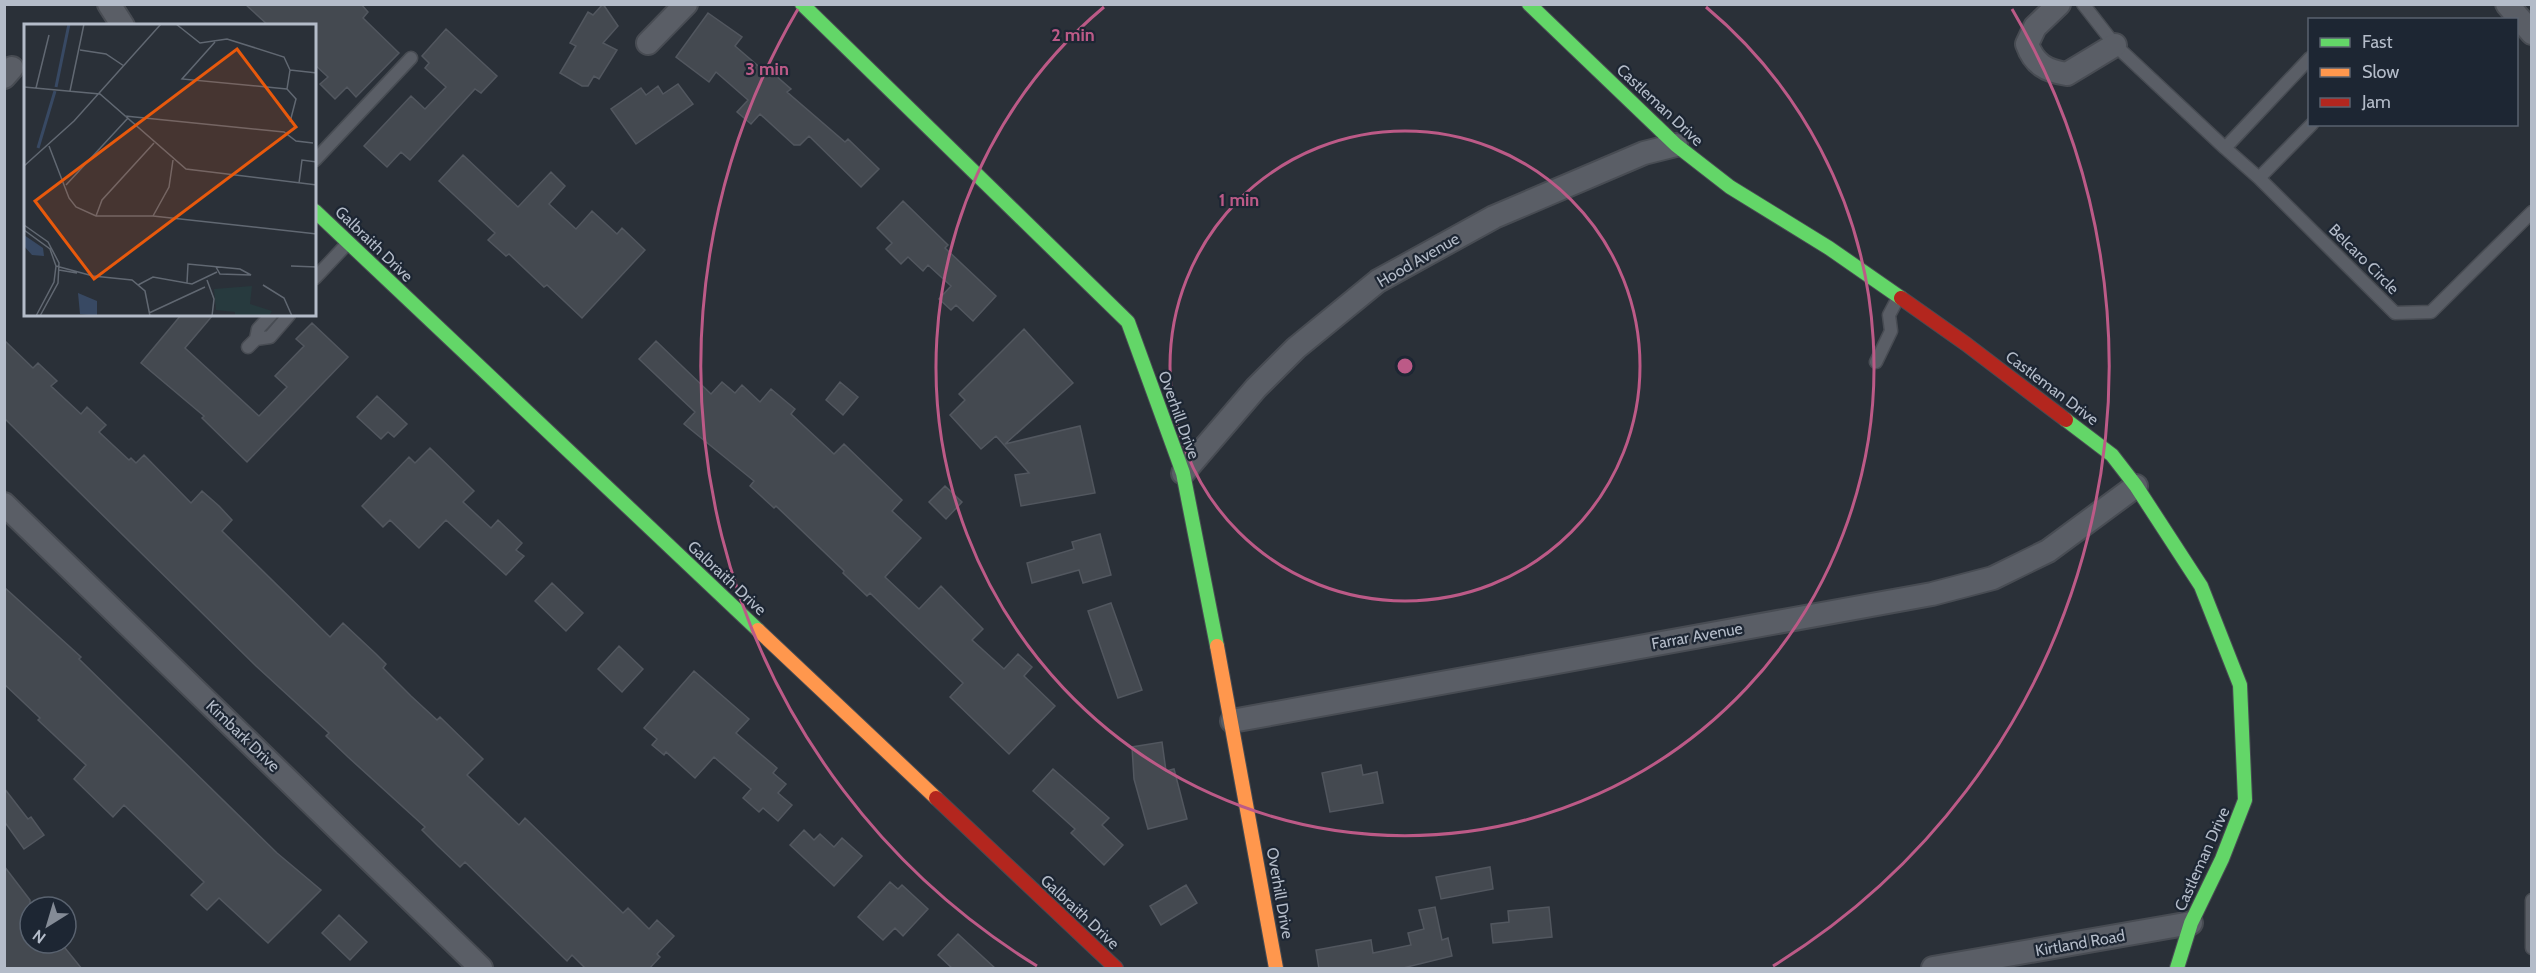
<svg xmlns="http://www.w3.org/2000/svg" width="2536" height="973" viewBox="0 0 2536 973" font-family="Cabin,sans-serif">
  <rect width="100%" height="100%" fill="#2a3038"/>
  <path fill="#444950" stroke="#52575f" stroke-width="1.5" d="M 245,4 L 361,4 L 368,12 L 363,18 L 399,53 L 356,97 L 347,87 L 335,99 L 320,84 L 328,77 L 315,65 L 315,26 L 269,26 Z
    M 603,4 L 618,26 L 603,43 L 617,50 L 599,79 L 594,76 L 588,86 L 582,86 L 560,73 L 576,46 L 570,43 L 588,12 L 593,15 Z
    M 708,13 L 742,37 L 735,46 L 764,71 L 767,68 L 791,89 L 787,92 L 845,142 L 848,139 L 879,169 L 861,187 L 809,136 L 800,145 L 794,145 L 760,114 L 751,124 L 737,112 L 748,100 L 716,72 L 709,82 L 676,57 Z
    M 446,29 L 497,76 L 481,93 L 475,89 L 410,160 L 401,152 L 387,167 L 364,146 L 411,96 L 425,109 L 446,87 L 425,68 L 429,63 L 422,56 Z
    M 678,84 L 693,104 L 636,144 L 611,109 L 641,88 L 646,95 L 658,86 L 663,94 Z
    M 463,155 L 518,207 L 551,172 L 565,186 L 549,204 L 576,229 L 592,211 L 617,234 L 622,228 L 645,250 L 582,318 L 547,285 L 544,287 L 509,254 L 506,256 L 488,240 L 495,233 L 439,181 Z
    M 903,201 L 948,245 L 945,248 L 996,296 L 973,321 L 956,305 L 951,310 L 939,299 L 951,286 L 928,265 L 923,271 L 908,257 L 901,264 L 886,249 L 892,243 L 877,228 Z
    M 181,315 L 213,315 L 185,348 L 259,416 L 287,387 L 275,376 L 304,346 L 296,339 L 312,323 L 348,357 L 247,462 L 202,418 L 204,416 L 141,363 Z
    M 1024,329 L 1073,383 L 1005,444 L 1080,426 L 1095,493 L 1021,506 L 1015,475 L 1029,473 L 996,436 L 981,449 L 950,415 L 965,400 L 959,394 Z
    M 4,340 L 33,368 L 38,363 L 57,381 L 51,386 L 81,414 L 87,407 L 106,425 L 99,432 L 129,460 L 131,458 L 136,463 L 144,455 L 191,503 L 202,491 L 219,506 L 232,520 L 222,531 L 330,637 L 343,623 L 376,654 L 386,664 L 383,668 L 411,696 L 437,720 L 440,717 L 483,759 L 467,775 L 519,825 L 525,818 L 623,913 L 628,908 L 649,929 L 657,920 L 674,936 L 657,954 L 660,957 L 649,969 L 586,969 L 572,955 L 567,961 L 465,862 L 460,867 L 438,846 L 422,830 L 425,827 L 348,757 L 326,736 L 329,733 L 256,666 L 4,418 Z
    M 656,341 L 711,394 L 722,382 L 735,393 L 742,385 L 760,402 L 771,389 L 795,409 L 791,414 L 834,454 L 844,444 L 902,500 L 892,511 L 921,538 L 885,577 L 919,609 L 941,586 L 983,629 L 972,640 L 1004,669 L 1018,654 L 1032,667 L 1024,676 L 1055,706 L 1009,754 L 950,697 L 963,683 L 870,593 L 867,596 L 843,573 L 844,571 L 776,506 L 774,508 L 750,486 L 754,481 L 684,424 L 695,412 L 639,359 Z
    M 840,382 L 858,397 L 843,415 L 826,400 Z
    M 377,396 L 407,424 L 394,437 L 388,432 L 381,439 L 357,417 Z
    M 430,448 L 474,491 L 463,502 L 491,528 L 498,520 L 522,543 L 516,550 L 524,556 L 506,575 L 446,520 L 419,548 L 390,520 L 383,527 L 362,506 L 409,457 L 415,463 Z
    M 945,486 L 962,502 L 946,519 L 929,502 Z
    M 1100,534 L 1111,575 L 1083,583 L 1079,570 L 1032,583 L 1027,563 L 1074,549 L 1072,542 Z
    M 552,583 L 583,613 L 566,631 L 535,601 Z
    M 4,587 L 81,657 L 79,659 L 277,853 L 321,890 L 268,943 L 219,898 L 207,910 L 191,895 L 204,882 L 124,805 L 113,817 L 74,779 L 86,765 L 38,720 L 40,718 L 4,684 Z
    M 1111,603 L 1142,690 L 1118,698 L 1088,611 Z
    M 619,646 L 643,669 L 622,692 L 598,669 Z
    M 694,671 L 749,719 L 736,733 L 777,768 L 773,773 L 786,784 L 778,793 L 792,805 L 778,821 L 763,808 L 759,812 L 743,798 L 751,789 L 714,757 L 695,778 L 666,752 L 664,755 L 652,745 L 657,739 L 644,728 Z
    M 1162,742 L 1166,771 L 1174,769 L 1187,819 L 1148,829 L 1134,779 L 1132,747 Z
    M 1361,765 L 1363,775 L 1377,772 L 1383,803 L 1330,812 L 1322,773 Z
    M 1053,769 L 1109,818 L 1102,825 L 1123,845 L 1104,865 L 1071,833 L 1075,829 L 1033,791 Z
    M 4,788 L 28,819 L 31,817 L 44,835 L 24,849 L 4,821 Z
    M 804,830 L 814,840 L 820,834 L 834,847 L 842,838 L 862,856 L 834,886 L 790,845 Z
    M 4,866 L 30,900 L 30,943 L 61,943 L 82,969 L 4,969 Z
    M 1490,867 L 1493,889 L 1441,899 L 1436,877 Z
    M 890,882 L 898,889 L 902,885 L 928,909 L 903,936 L 895,928 L 883,940 L 858,917 Z
    M 1186,885 L 1197,903 L 1161,925 L 1150,906 Z
    M 1435,907 L 1442,940 L 1448,938 L 1452,956 L 1399,969 L 1319,969 L 1316,950 L 1371,940 L 1373,953 L 1411,945 L 1408,933 L 1424,929 L 1419,910 Z
    M 1549,907 L 1552,937 L 1493,943 L 1491,924 L 1509,922 L 1508,911 Z
    M 339,915 L 367,942 L 350,960 L 322,933 Z
    M 958,934 L 996,969 L 953,969 L 938,955 Z"/>
  <g fill="none" stroke-linecap="round" stroke-linejoin="round">
    <defs>
      <path id="lane" d="M 2083,4 L 2115,45 L 2225,148 L 2310,58
        M 2312,124 L 2259,178 L 2395,313 L 2431,312 L 2532,212
        M 2225,148 L 2259,178
        M 315,160 L 411,58
        M 315,278 L 347,244
        M 256,339 L 270,337 L 289,315
        M 248,347 L 256,339 L 258,329 L 271,315
        M 1876,362 L 1891,331 L 1889,315 L 1898,298
        M 2532,900 L 2532,948"/>
      <path id="street" d="M 109,4 L 123,26
        M 2059,4 L 2035,27 L 2027,44 C 2034,64 2046,71 2067,74 L 2115,45
        M 2507,4 L 2532,33
        M 648,43 L 686,4
        M 4,77 L 12,68
        M 1183,473 L 1256,388 L 1296,348 L 1378,281 L 1494,217 L 1644,153 L 1676,145
        M 4,504 L 481,968
        M 1232,721 L 1932,594 L 1993,578 L 2048,551 L 2136,486
        M 1933,968 L 2191,923"/>
      <path id="fast" d="M 802,4 L 1128,322 L 1183,473 L 1217,646
        M 1529,4 L 1676,145 L 1730,187 L 1829,248 L 1901,298
        M 315,211 L 758,630
        M 2066,420 L 2112,455 L 2136,486 L 2201,586 L 2240,685 L 2245,800 L 2222,859 L 2191,923 L 2177,968"/>
      <path id="slow" d="M 758,630 L 936,798
        M 1217,646 L 1276,968"/>
      <path id="jam" d="M 1901,298 L 1966,344 L 2066,420
        M 936,798 L 1116,968"/>
    </defs>
    <use href="#lane" stroke="#484c53" stroke-width="15"/>
    <use href="#street" stroke="#484c53" stroke-width="26"/>
    <use href="#fast" stroke="#484c53" stroke-width="16"/>
    <use href="#slow" stroke="#484c53" stroke-width="16"/>
    <use href="#jam" stroke="#484c53" stroke-width="16"/>
    <use href="#lane" stroke="#5a5e66" stroke-width="12"/>
    <use href="#street" stroke="#5a5e66" stroke-width="22"/>
    <use href="#fast" stroke="#63d668" stroke-width="14"/>
    <use href="#slow" stroke="#ff974d" stroke-width="14"/>
    <use href="#jam" stroke="#b3261e" stroke-width="14"/>
  </g>
  <g fill="none" stroke="#bc5a87" stroke-width="3">
    <circle cx="1405" cy="366" r="235"/>
    <path d="M1706 7A469 469 0 1 1 1104 7"/>
    <path d="M1037 966A704 704 0 0 1 798 9M2012 9A704 704 0 0 1 1773 966"/>
  </g>
  <g text-anchor="middle" dominant-baseline="central" stroke-width="4.5" stroke-linejoin="round" paint-order="stroke">
    <g font-size="16" fill="#b4bcc9" stroke="#1d2633">
      <text transform="translate(1660 105) rotate(43)">Castleman Drive</text>
      <text transform="translate(374 244) rotate(44)">Galbraith Drive</text>
      <text transform="translate(2364 259) rotate(45)">Belcaro Circle</text>
      <text transform="translate(1418 260) rotate(-30)">Hood Avenue</text>
      <text transform="translate(2052 388) rotate(37)">Castleman Drive</text>
      <text transform="translate(1179 415) rotate(70)">Overhill Drive</text>
      <text transform="translate(727 578) rotate(43)">Galbraith Drive</text>
      <text transform="translate(1697 636) rotate(-10)">Farrar Avenue</text>
      <text transform="translate(243 736) rotate(44)">Kimbark Drive</text>
      <text transform="translate(2202 859) rotate(-66)">Castleman Drive</text>
      <text transform="translate(1280 893) rotate(80)">Overhill Drive</text>
      <text transform="translate(1080 912) rotate(43)">Galbraith Drive</text>
      <text transform="translate(2080 943) rotate(-10)">Kirtland Road</text>
    </g>
  </g>
  <g transform="translate(24 24)">
    <rect width="292" height="292" fill="#2a3038"/>
    <path d="M 228,262 L 226,280 L 248,287 L 245,292 L 211,292 L 211,288 L 192,286 L 190,265 Z" fill="#273a3e"/>
    <path d="M 0,211 L 19,224 L 20,232 L 8,231 L 0,222 ZM 54,269 L 73,277 L 73,292 L 56,290 Z" fill="#384963"/>
    <path fill="none" stroke="#384963" stroke-width="3" d="M 32,63 L 45,0M 14,124 L 31,67"/>
    <path fill="none" stroke="#616872" stroke-width="1.5" d="M 152,0 L 176,19 L 203,15 L 260,33 L 266,46 L 263,65M 191,18 L 158,55 L 263,65M 56,26 L 82,30 L 100,42M 266,46 L 293,49M 0,63 L 76,70 L 162,145 L 293,161M 12,64 L 25,11M 263,65 L 272,75 L 266,98M 46,67 L 60,0M 101,92 L 260,108 L 272,117 L 289,119M 25,122 L 45,174 L 52,183 L 72,192 L 129,192 L 293,210M 0,142 L 50,97 L 137,0M 275,159 L 278,136 L 293,138M 42,161 L 104,94M 72,192 L 78,176 L 130,119M 129,192 L 145,163 L 149,136M 0,201 L 24,218 L 35,239 L 34,259 L 16,292M 0,206 L 26,225 L 32,242 L 30,258 L 12,292M 32,242 L 69,252 L 108,256 L 121,267 L 126,292M 267,242 L 293,243M 35,246 L 53,249M 183,256 L 190,275 L 188,292M 163,259 L 164,240 L 216,245 L 227,251 L 196,250 L 192,243M 114,261 L 129,253 L 168,260 L 193,248M 239,261 L 260,274 L 268,292M 125,289 L 181,263"/>
    <path fill="#e8590c" fill-opacity="0.15" stroke="#e8590c" stroke-width="3" d="M 213,25 L 272,103 L 70,255 L 11,177 Z"/>
    <rect width="292" height="292" fill="none" stroke="#b4bcc9" stroke-width="3"/>
  </g>
  <circle cx="1405" cy="366" r="9" fill="#bc5a87" stroke="#1d2633" stroke-width="3"/>
  <g font-size="18" text-anchor="middle" font-weight="bold" fill="#bc5a87" stroke="#1d2633" stroke-width="4.5" stroke-linejoin="round" paint-order="stroke">
    <text x="1073" y="41">2 min</text>
    <text x="767" y="75">3 min</text>
    <text x="1239" y="206">1 min</text>
  </g>
  <rect width="2536" height="973" fill="none" stroke="#b4bcc9" stroke-width="12"/>
  <rect x="2308" y="18" width="210" height="108" fill="#1d2633" stroke="#59626f" stroke-width="1.5"/>
  <rect x="2320" y="38" width="30" height="9" fill="#63d668" stroke="#59626f" stroke-width="1.5"/>
  <text x="2362" y="48" font-size="18" fill="#b4bcc9">Fast</text>
  <rect x="2320" y="68" width="30" height="9" fill="#ff974d" stroke="#59626f" stroke-width="1.5"/>
  <text x="2362" y="78" font-size="18" fill="#b4bcc9">Slow</text>
  <rect x="2320" y="98" width="30" height="9" fill="#b3261e" stroke="#59626f" stroke-width="1.5"/>
  <text x="2362" y="108" font-size="18" fill="#b4bcc9">Jam</text>
  <g transform="translate(48 925) rotate(217)"><circle r="28" fill="#1d2633" stroke="#59626f" stroke-width="1.5"/>
  <path d="M0-4.5L10 22L0 15L-10 22Z" fill="#848b96"/>
  <text y="-9" font-size="16" font-weight="bold" text-anchor="middle" fill="#b4bcc9">N</text>
  </g>
</svg>
